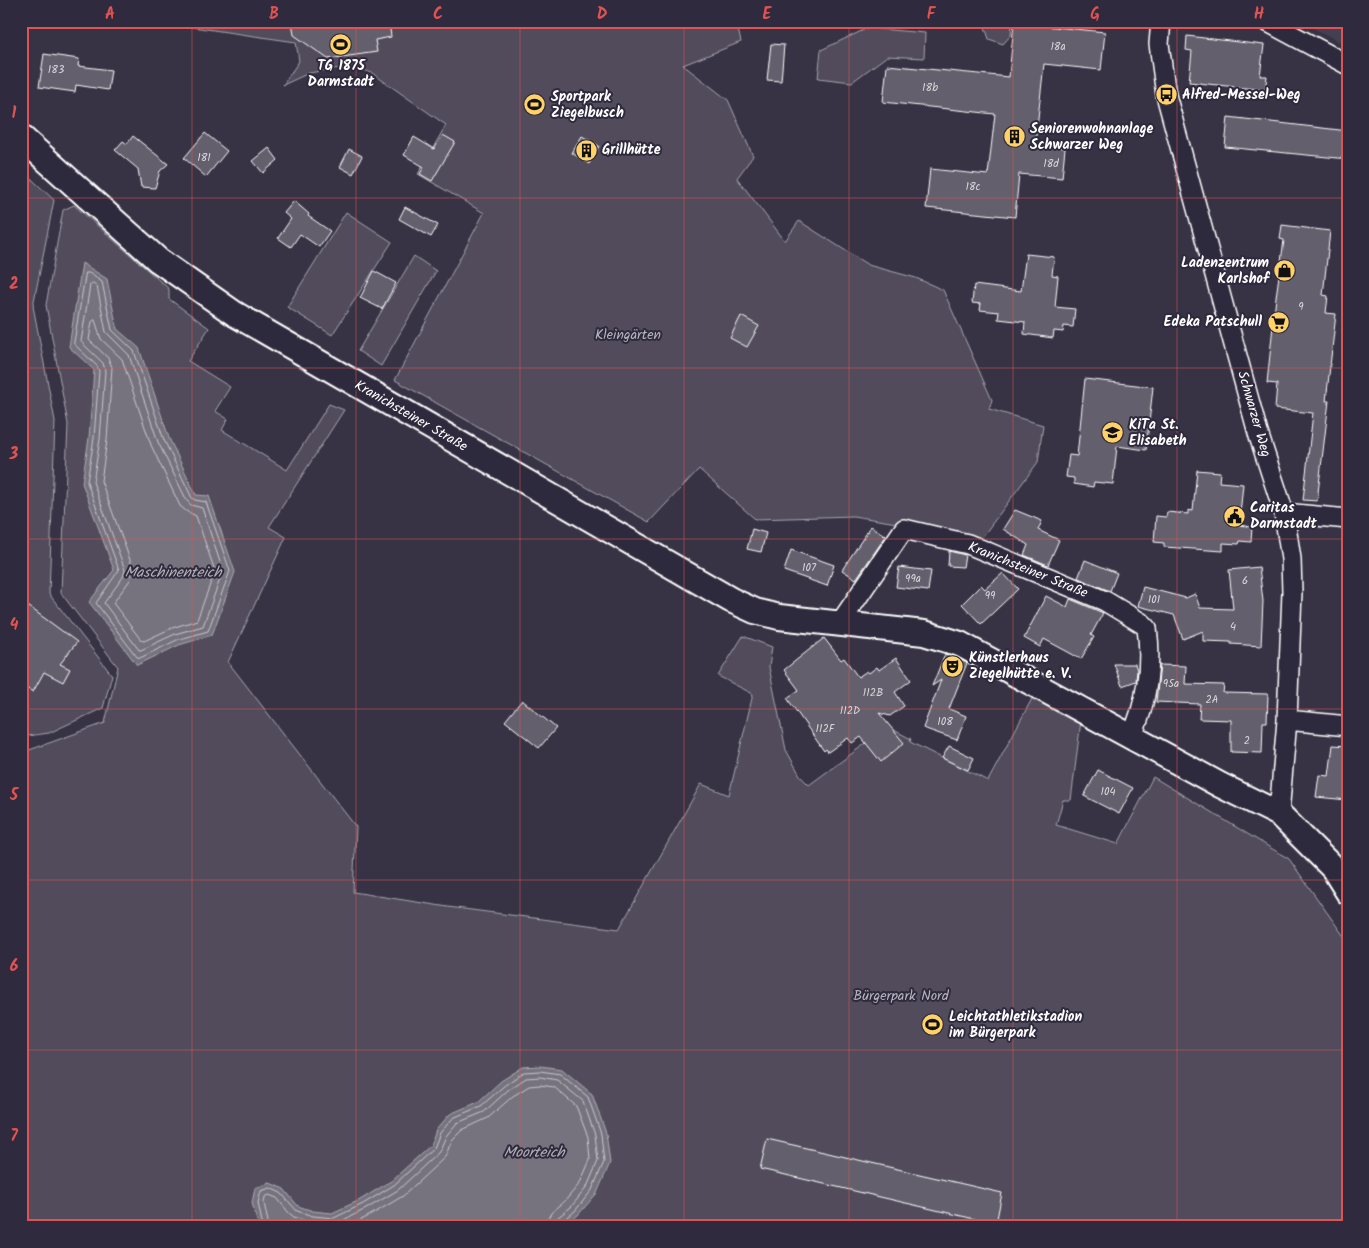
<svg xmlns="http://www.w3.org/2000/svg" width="1369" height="1248" viewBox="0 0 1369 1248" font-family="Kalam,sans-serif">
  <rect width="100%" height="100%" fill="#373345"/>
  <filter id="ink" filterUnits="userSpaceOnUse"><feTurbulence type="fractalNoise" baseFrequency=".02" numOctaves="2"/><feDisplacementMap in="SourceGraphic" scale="10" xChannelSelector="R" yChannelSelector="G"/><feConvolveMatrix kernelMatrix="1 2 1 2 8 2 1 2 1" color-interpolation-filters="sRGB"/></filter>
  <g filter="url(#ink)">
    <path fill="#444051" d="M 1300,21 L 1348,21 L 1348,46 Z"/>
    <path fill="#514c5c" stroke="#a8a6ae" d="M 151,21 L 736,21 L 741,42 L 683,65 L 728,100 L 753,156 L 737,178 L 785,241 L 799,221 L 868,265 L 916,278 L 943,290 L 992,400 L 989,409 L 1043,425 L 1038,462 L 980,540 L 954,532 L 853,516 L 755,519 L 699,469 L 649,522 L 395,380 L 484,213 L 418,174 L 446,125 L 372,73 L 352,66 L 309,73 L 283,85 L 299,61 L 296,42 Z
      M 983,21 L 1012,21 L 1011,35 L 1003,44 L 989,39 Z
      M 868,28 L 925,33 L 924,58 L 887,56 L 852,82 L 818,78 L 821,50 Z
      M 21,169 L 54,200 L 33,306 L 55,421 L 49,594 L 112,675 L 103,708 L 49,733 L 21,737 Z
      M 74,205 L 169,289 L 169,299 L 209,328 L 188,361 L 230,387 L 215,411 L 228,419 L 222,430 L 287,470 L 329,404 L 344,410 L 269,527 L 286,537 L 228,662 L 356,827 L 353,892 L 448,907 L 619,929 L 701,784 L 729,795 L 753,694 L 718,676 L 743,636 L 772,647 L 769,667 L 786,750 L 801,777 L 809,785 L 888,727 L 911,739 L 910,742 L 988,781 L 1034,695 L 1081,720 L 1071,800 L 1063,800 L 1056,825 L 1118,844 L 1153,777 L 1289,859 L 1348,942 L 1348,1227 L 21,1227 L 21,753 L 105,723 L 118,667 L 61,593 L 68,424 L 46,305 L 63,210 Z
      M 346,212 L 392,242 L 332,335 L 287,307 Z
      M 414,256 L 436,271 L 381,366 L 358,351 Z"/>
    <path fill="#76737f" stroke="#adabb2" d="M 82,263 L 107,279 L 117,329 L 139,348 L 169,438 L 196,495 L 209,496 L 235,572 L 212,635 L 179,645 L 137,665 L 89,602 L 114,570 L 82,483 L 89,438 L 94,370 L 69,347 Z
      M 540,1066 L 562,1069 L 592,1094 L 606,1133 L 610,1163 L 597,1193 L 578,1215 L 563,1227 L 259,1227 L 252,1203 L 255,1188 L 270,1183 L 284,1189 L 298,1206 L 313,1211 L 332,1213 L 360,1200 L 391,1181 L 431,1145 L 436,1130 L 450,1114 L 478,1102 L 501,1081 L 523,1067 Z"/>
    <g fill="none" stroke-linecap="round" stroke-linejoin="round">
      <path stroke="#c8c7cc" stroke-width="1" d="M 86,273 L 89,273 L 102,282 L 112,330 L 134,351 L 164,440 L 192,498 L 195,500 L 206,502 L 230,571 L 208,631 L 177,640 L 140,658 L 137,657 L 96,603 L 119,570 L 87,482 L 94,438 L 99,371 L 97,366 L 74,344 Z
        M 93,283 L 97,286 L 106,332 L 129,355 L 158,442 L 187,501 L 191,505 L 202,508 L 223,571 L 203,626 L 175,634 L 141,650 L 139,650 L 104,603 L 123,577 L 125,570 L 93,482 L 100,439 L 105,371 L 103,363 L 81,342 L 90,285 Z
        M 95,320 L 101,339 L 122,359 L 151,445 L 180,506 L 186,511 L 196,516 L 215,571 L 197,620 L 172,628 L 144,641 L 141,640 L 113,603 L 130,580 L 133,568 L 101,481 L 107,440 L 112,367 L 108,358 L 89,340 L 92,322 Z
        M 263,1227 L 258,1203 L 261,1191 L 270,1188 L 281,1193 L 297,1211 L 313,1216 L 334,1218 L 363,1204 L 394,1185 L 434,1148 L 440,1133 L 453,1118 L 481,1106 L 505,1085 L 524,1072 L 540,1071 L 560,1074 L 588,1097 L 601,1134 L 604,1162 L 592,1190 L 575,1211 L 562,1222 L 560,1227
        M 269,1227 L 264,1203 L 265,1197 L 269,1195 L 277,1198 L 289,1213 L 294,1217 L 312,1223 L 337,1223 L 366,1209 L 398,1190 L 439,1152 L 446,1136 L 457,1123 L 484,1112 L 508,1090 L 526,1078 L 540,1077 L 557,1080 L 583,1101 L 595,1135 L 598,1161 L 587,1187 L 571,1207 L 557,1218 L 554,1227
        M 347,1227 L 369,1216 L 403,1196 L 445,1157 L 452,1140 L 462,1130 L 488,1118 L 513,1096 L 529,1086 L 540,1085 L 554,1087 L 576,1106 L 588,1137 L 590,1160 L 580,1183 L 565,1201 L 551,1213 L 547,1220 L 547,1227"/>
    </g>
    <path fill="#635f6d" stroke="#fff" d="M 292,21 L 389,21 L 391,37 L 375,40 L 377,52 L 328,59 L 294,35 Z
      M 1014,23 L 1105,32 L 1101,70 L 1044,64 L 1035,145 L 1065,148 L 1062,178 L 1019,174 L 1015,217 L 926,208 L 930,169 L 988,175 L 995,114 L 883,102 L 887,65 L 1009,77 Z
      M 1187,36 L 1264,45 L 1260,76 L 1267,76 L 1265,90 L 1189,82 L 1192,51 L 1186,50 Z
      M 771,44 L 784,45 L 781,81 L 767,80 Z
      M 44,54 L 79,59 L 78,66 L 111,70 L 108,90 L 76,85 L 75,92 L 39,87 Z
      M 1228,117 L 1348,131 L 1348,159 L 1225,147 Z
      M 205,133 L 227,151 L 206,177 L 184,158 Z
      M 443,135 L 455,142 L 432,181 L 420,174 L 424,167 L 404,155 L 414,137 L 434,149 Z
      M 133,136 L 168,164 L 160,171 L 155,188 L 141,187 L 138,169 L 115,150 L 123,141 L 127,144 Z
      M 582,136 L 599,146 L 589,164 L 572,153 Z
      M 269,148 L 278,160 L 263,173 L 253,161 Z
      M 349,149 L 362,156 L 353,174 L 340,167 Z
      M 294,201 L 309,214 L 308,216 L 330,231 L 319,247 L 300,234 L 291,247 L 278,238 L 291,219 L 284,213 Z
      M 405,207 L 438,225 L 431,237 L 399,219 Z
      M 1282,225 L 1330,231 L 1323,295 L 1328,296 L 1326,313 L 1336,314 L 1326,401 L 1329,401 L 1317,501 L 1303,500 L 1313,413 L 1275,409 L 1277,384 L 1267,383 L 1276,297 L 1284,240 L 1280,239 Z
      M 1026,254 L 1054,257 L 1052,275 L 1058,276 L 1055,307 L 1075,309 L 1073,327 L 1064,326 L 1063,332 L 1054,331 L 1053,338 L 1024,334 L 1025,322 L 998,319 L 999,312 L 980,310 L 981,304 L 972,303 L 974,285 L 1021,291 Z
      M 374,271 L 396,283 L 382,309 L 360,298 Z
      M 741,316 L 759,326 L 747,347 L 730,338 Z
      M 1085,379 L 1153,387 L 1146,450 L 1117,446 L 1113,484 L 1094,482 L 1093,487 L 1074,484 L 1074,478 L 1066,477 L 1069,455 L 1077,456 Z
      M 1197,470 L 1220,472 L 1219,482 L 1243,484 L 1239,525 L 1252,527 L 1251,542 L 1240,541 L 1239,544 L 1223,543 L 1223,551 L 1164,547 L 1164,543 L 1154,542 L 1156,516 L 1166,517 L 1167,512 L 1188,514 L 1188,510 L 1193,511 Z
      M 1015,510 L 1042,521 L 1038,530 L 1059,540 L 1048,565 L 1024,555 L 1028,545 L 1003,529 Z
      M 871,526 L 886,536 L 856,579 L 842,570 Z
      M 752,529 L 766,533 L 761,552 L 747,549 Z
      M 791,550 L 834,565 L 827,586 L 784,571 Z
      M 949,551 L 965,555 L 963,567 L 948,566 Z
      M 1085,560 L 1117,573 L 1110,591 L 1078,578 Z
      M 899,567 L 931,571 L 928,591 L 896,587 Z
      M 1259,567 L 1263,601 L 1261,646 L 1231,644 L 1231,642 L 1203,641 L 1203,631 L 1183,639 L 1174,615 L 1138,606 L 1143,587 L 1186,598 L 1195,594 L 1200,608 L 1233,609 L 1229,570 Z
      M 1003,573 L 1018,589 L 981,624 L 962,604 L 981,585 L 985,589 Z
      M 1046,596 L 1067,607 L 1070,599 L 1103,613 L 1091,635 L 1094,637 L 1081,659 L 1044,639 L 1040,647 L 1024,638 Z
      M 21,601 L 77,642 L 60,664 L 70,669 L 63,682 L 44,672 L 33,692 L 21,685 L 21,668 L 28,655 L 21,652 Z
      M 824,638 L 841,660 L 844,658 L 858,677 L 867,671 L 869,673 L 877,667 L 879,670 L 896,658 L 911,680 L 895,692 L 904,706 L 890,716 L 879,713 L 904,743 L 881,762 L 861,737 L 852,743 L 848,738 L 828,752 L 826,749 L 824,751 L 787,698 L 799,690 L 784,670 Z
      M 945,654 L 967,663 L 949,709 L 966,716 L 957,740 L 923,728 L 941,680 L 932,686 Z
      M 1114,664 L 1135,664 L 1137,670 L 1136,681 L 1122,686 Z
      M 1160,665 L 1186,666 L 1185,684 L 1224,685 L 1223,693 L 1268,694 L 1267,722 L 1263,722 L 1262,753 L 1231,752 L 1231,720 L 1199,719 L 1200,704 L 1156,702 Z
      M 522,700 L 556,728 L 539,748 L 505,721 Z
      M 1333,745 L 1348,746 L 1348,800 L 1316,797 L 1319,775 L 1329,776 Z
      M 949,746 L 974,758 L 968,770 L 942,758 Z
      M 1098,770 L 1133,788 L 1119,814 L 1084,796 Z
      M 767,1139 L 1002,1193 L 996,1224 L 760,1169 Z"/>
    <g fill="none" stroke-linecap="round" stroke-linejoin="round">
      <defs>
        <path id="minor" d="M 1161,21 L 1159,44 L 1166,95 L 1258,433 L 1284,513 L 1291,559 L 1292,592 L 1287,720 L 1279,814
          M 1266,21 L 1348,65
          M 1284,513 L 1348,519
          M 840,623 L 904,529 L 968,544 L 1105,601 L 1143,624 L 1147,628 C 1152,664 1147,704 1131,737
          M 1287,720 L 1348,726"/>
        <path id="major" d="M 21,137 L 158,260 L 235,314 L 731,600 L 755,611 L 779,617 L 924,633 L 960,644 L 1220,785 L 1279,814 L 1333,868 L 1348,892"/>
      </defs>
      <use href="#minor" stroke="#fff" stroke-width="22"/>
      <use href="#major" stroke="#fff" stroke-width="28"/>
      <use href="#minor" stroke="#2f2a3d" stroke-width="19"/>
      <use href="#major" stroke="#2f2a3d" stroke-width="24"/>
      <defs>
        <path id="rail" d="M 1344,21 L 1348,23"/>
      </defs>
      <use href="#rail" stroke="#fff" stroke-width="5.5"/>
      <use href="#rail" stroke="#2f2a3d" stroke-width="4" stroke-dasharray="11" stroke-linecap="butt"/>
    </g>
  </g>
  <path fill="none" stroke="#de5353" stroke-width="1" stroke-opacity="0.55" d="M 192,21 L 192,1227M 356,21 L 356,1227M 520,21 L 520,1227M 684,21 L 684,1227M 849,21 L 849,1227M 1013,21 L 1013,1227M 1177,21 L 1177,1227M 21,198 L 1348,198M 21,368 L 1348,368M 21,539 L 1348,539M 21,709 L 1348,709M 21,880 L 1348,880M 21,1050 L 1348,1050"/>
  <defs>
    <symbol id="stadium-disc" viewBox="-11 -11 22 22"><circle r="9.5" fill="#ffd166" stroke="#2f2a3d"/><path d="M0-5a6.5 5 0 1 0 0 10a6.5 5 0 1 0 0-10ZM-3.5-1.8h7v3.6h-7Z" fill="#111"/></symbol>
    <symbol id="bus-disc" viewBox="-11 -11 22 22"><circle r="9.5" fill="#ffd166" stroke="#2f2a3d"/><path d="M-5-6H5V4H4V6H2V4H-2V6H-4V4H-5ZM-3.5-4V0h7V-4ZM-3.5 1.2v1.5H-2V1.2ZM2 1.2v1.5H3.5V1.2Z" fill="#111"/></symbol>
    <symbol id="building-disc" viewBox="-11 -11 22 22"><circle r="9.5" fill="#ffd166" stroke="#2f2a3d"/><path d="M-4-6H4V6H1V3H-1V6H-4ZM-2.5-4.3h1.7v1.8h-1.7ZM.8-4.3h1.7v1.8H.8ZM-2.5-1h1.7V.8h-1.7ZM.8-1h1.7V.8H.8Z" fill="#111"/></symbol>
    <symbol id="shop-disc" viewBox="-11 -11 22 22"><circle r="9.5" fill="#ffd166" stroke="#2f2a3d"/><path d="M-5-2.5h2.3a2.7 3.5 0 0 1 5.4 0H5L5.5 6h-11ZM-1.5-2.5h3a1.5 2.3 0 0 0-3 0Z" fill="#111"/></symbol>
    <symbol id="supermarket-disc" viewBox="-11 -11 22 22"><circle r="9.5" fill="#ffd166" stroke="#2f2a3d"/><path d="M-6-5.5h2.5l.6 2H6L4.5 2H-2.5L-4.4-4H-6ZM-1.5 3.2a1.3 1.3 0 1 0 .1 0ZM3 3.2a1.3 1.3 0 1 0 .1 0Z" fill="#111"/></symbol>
    <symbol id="school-disc" viewBox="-11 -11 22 22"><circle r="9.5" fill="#ffd166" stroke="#2f2a3d"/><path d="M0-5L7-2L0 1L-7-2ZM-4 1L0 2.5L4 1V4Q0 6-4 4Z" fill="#111"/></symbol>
    <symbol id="civic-disc" viewBox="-11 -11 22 22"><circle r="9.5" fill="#ffd166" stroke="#2f2a3d"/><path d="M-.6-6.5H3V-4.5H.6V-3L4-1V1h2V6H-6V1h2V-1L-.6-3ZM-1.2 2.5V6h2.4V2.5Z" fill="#111"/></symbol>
    <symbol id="theatre-disc" viewBox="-11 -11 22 22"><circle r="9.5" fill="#ffd166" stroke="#2f2a3d"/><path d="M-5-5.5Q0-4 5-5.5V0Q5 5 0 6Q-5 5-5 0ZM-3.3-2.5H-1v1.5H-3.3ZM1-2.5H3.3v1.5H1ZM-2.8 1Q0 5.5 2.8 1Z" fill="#111"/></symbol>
  </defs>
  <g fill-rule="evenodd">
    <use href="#stadium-disc" x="328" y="32" width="25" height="25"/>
    <use href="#bus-disc" x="1154" y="82" width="25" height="25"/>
    <use href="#stadium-disc" x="522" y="92" width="25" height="25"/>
    <use href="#building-disc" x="1002" y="124" width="25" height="25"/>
    <use href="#building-disc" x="574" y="138" width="25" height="25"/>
    <use href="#shop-disc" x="1272" y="258" width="25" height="25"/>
    <use href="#supermarket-disc" x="1266" y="310" width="25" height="25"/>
    <use href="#school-disc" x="1100" y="420" width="25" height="25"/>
    <use href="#civic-disc" x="1222" y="504" width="25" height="25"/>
    <use href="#theatre-disc" x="940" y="654" width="25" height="25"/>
    <use href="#stadium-disc" x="920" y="1012" width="25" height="25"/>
  </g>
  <g text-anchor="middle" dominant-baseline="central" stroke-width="4" stroke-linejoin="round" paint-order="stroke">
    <g font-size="11" fill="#d8d7da">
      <text x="1058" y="47">18a</text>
      <text x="56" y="70">183</text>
      <text x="930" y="88">18b</text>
      <text x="204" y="158">181</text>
      <text x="1051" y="164">18d</text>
      <text x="973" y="187">18c</text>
      <text x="1301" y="307">9</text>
      <text x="809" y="568">107</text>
      <text x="913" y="579">99a</text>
      <text x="1245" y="581">6</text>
      <text x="990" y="596">99</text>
      <text x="1154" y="600">101</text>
      <text x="1233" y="627">4</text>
      <text x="1171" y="684">95a</text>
      <text x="873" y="693">112B</text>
      <text x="1212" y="700">2A</text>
      <text x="850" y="711">112D</text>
      <text x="945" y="722">108</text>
      <text x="825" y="729">112F</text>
      <text x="1247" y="741">2</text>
      <text x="1108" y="792">104</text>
    </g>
    <g font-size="14" font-weight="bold" fill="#fff" stroke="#2f2a3d" text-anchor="start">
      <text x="341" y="66" text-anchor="middle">TG 1875<tspan x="341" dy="16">Darmstadt</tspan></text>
      <text x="1182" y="95">Alfred-Messel-Weg</text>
      <text x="551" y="97">Sportpark<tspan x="551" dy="16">Ziegelbusch</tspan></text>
      <text x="1030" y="129">Seniorenwohnanlage<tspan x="1030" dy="16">Schwarzer Weg</tspan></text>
      <text x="602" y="150">Grillhütte</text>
      <text x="1269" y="263" text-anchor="end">Ladenzentrum<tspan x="1269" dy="16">Karlshof</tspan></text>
      <text x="1262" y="322" text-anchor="end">Edeka Patschull</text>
      <text x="1129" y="425">KiTa St.<tspan x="1129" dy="16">Elisabeth</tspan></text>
      <text x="1250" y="508">Caritas<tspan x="1250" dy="16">Darmstadt</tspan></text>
      <text x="969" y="658">Künstlerhaus<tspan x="969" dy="16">Ziegelhütte e. V.</tspan></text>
      <text x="949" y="1017">Leichtathletikstadion<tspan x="949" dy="16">im Bürgerpark</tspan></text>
    </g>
    <g font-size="14" fill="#b9b7be" stroke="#2f2a3d">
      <text x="628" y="335">Kleingärten</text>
      <text x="901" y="996">Bürgerpark Nord</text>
    </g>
    <g font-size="14" fill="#fff" stroke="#2f2a3d">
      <text transform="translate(1254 414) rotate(74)">Schwarzer Weg</text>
      <text transform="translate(411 416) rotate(30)">Kranichsteiner Straße</text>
      <text transform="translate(1028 570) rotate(22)">Kranichsteiner Straße</text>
    </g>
    <g font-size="15" font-style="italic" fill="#b4b2b9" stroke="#2f2a3d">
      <text x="173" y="573">Maschinenteich</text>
      <text x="534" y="1153">Moorteich</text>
    </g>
  </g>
  <rect width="1369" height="1248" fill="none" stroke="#2f2a3d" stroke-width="55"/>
  <rect x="28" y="28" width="1314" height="1192" fill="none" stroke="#de5353" stroke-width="2"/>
  <g font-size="16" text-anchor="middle" font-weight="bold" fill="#de5353">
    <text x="110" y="19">A</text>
    <text x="274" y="19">B</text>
    <text x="438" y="19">C</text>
    <text x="602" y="19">D</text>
    <text x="767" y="19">E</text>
    <text x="931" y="19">F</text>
    <text x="1095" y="19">G</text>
    <text x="1259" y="19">H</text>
    <text x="14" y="118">1</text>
    <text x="14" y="289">2</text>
    <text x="14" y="459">3</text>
    <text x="14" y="630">4</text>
    <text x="14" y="800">5</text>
    <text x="14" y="971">6</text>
    <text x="14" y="1141">7</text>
  </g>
</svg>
